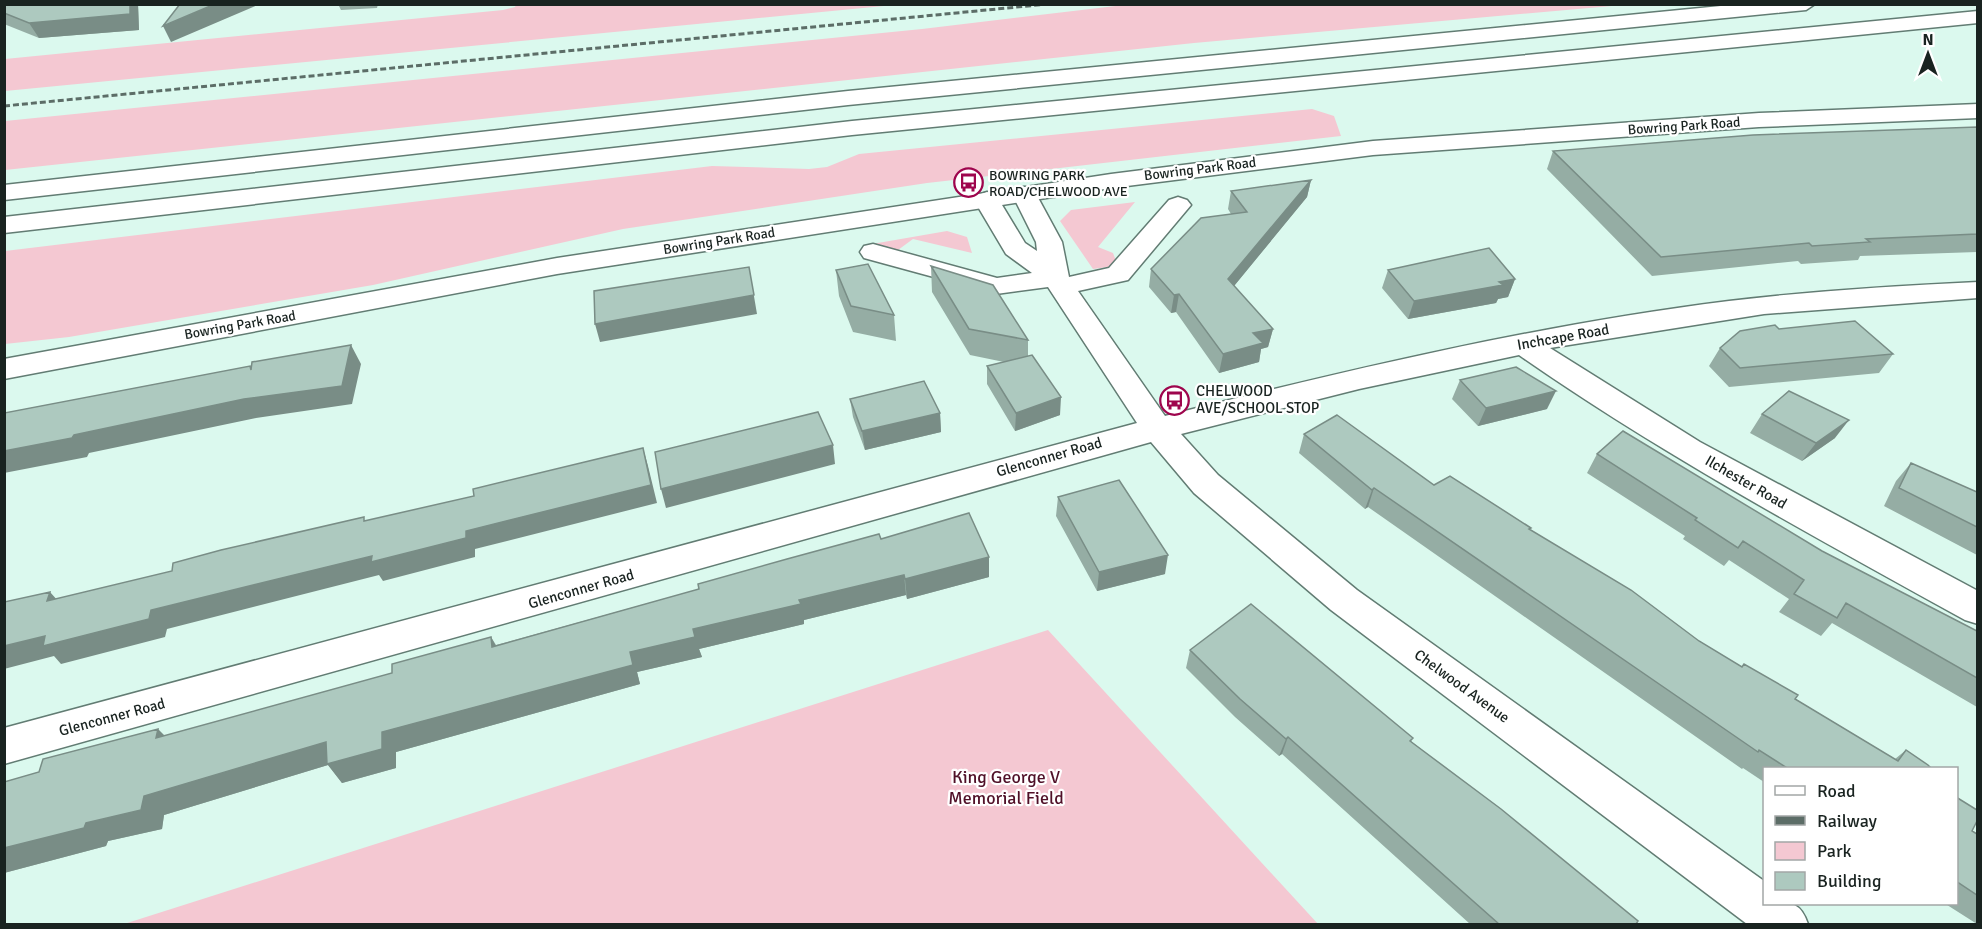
<svg xmlns="http://www.w3.org/2000/svg" width="1982" height="929" viewBox="0 0 1982 929" font-family="Signika,sans-serif">
  <rect width="100%" height="100%" fill="#dbf9ee"/>
  <path fill="#f4c8d2" d="M 516,5 L 894,5 L 5,91 L 5,59 L 503,10 L 515,7 Z
    M 1124,5 L 1623,5 L 1194,43 L 5,170 L 5,121 L 922,29 Z
    M 1312,109 L 1334,116 L 1341,136 L 927,183 L 623,229 L 373,285 L 69,337 L 5,344 L 5,251 L 712,166 L 809,169 L 827,167 L 859,154 Z
    M 1135,202 L 1098,247 L 1113,253 L 1116,261 L 1108,267 L 1093,269 L 1060,221 L 1071,210 Z
    M 947,231 L 967,237 L 972,253 L 913,239 L 898,250 L 872,244 Z
    M 1048,630 L 1318,924 L 124,924 Z"/>
  <g fill="none" stroke-linecap="round" stroke-linejoin="round">
    <defs>
      <path id="minor" d="M 1024,187 L 1033,189 L 1036,194 L 1062,242 L 1069,277 L 1109,268 L 1169,200 L 1178,197 L 1187,200 L 1191,205 L 1128,280 L 1078,291 L 1165,416 C 1352,369 1538,325 1729,301 C 1811,291 1894,286 1978,282 L 1978,298 L 1764,314 L 1550,348 L 1700,442 L 1978,591 L 1978,624 L 1965,620 C 1813,536 1661,454 1519,355 L 1359,389 L 1181,434 L 1218,475 L 1357,590 L 1764,881 L 1764,904 C 1789,904 1799,898 1808,924 L 1747,924 L 1331,610 L 1194,493 L 1151,442 L 4,764 L 4,728 L 1137,423 L 1048,287 L 996,294 L 864,258 L 860,252 L 864,246 L 873,244 L 997,278 L 1032,273 L 1006,254 L 974,200 L 978,195 L 987,192 L 996,195 L 1025,243 L 1037,251 L 1036,242 L 1012,194 L 1015,189 Z"/>
      <path id="major" d="M 1978,104 L 1978,118 L 1759,127 L 1373,155 L 1111,188 L 557,274 L 4,379 L 4,359 L 557,258 L 1111,174 L 1373,141 L 1759,113 Z"/>
      <path id="highway" d="M 1741,4 L 1815,4 L 1806,10 L 848,105 L 4,200 L 4,185 L 848,91 Z
        M 1978,11 L 1978,23 L 852,135 L 4,233 L 4,217 L 852,121 Z"/>
    </defs>
    <use href="#minor" stroke="#627c73" stroke-width="3"/>
    <use href="#major" stroke="#627c73" stroke-width="3"/>
    <use href="#highway" stroke="#627c73" stroke-width="3"/>
    <use href="#minor" fill="#fff" fill-rule="evenodd"/>
    <use href="#major" fill="#fff" fill-rule="evenodd"/>
    <use href="#highway" fill="#fff" fill-rule="evenodd"/>
    <path stroke="#5c6d67" stroke-width="3" stroke-dasharray="6 3" stroke-linecap="butt" d="M 4,106 L 1048,4"/>
  </g>
  <path fill="#95ada4" d="M 4,4 L 138,4 L 139,30 L 39,38 L 4,24 Z
    M 338,4 L 378,4 L 377,8 L 341,10 Z
    M 1977,127 L 1977,252 L 1860,256 L 1858,260 L 1801,264 L 1798,261 L 1652,276 L 1547,169 L 1553,151 Z
    M 1311,180 L 1307,197 L 1234,286 L 1273,329 L 1268,347 L 1261,349 L 1259,362 L 1219,373 L 1176,312 L 1171,313 L 1149,287 L 1151,269 L 1231,214 L 1228,209 L 1231,191 Z
    M 931,266 L 1028,340 L 1028,356 L 1060,415 L 1015,431 L 987,384 L 987,366 L 1004,362 L 970,355 L 932,292 Z
    M 836,270 L 894,315 L 896,341 L 853,332 L 839,296 Z
    M 1388,270 L 1515,279 L 1508,297 L 1498,299 L 1496,303 L 1408,319 L 1382,288 Z
    M 1779,329 L 1893,354 L 1879,373 L 1729,387 L 1709,366 L 1720,348 Z
    M 1460,380 L 1547,409 L 1478,426 L 1452,399 Z
    M 850,399 L 940,413 L 941,432 L 865,450 L 853,417 Z
    M 1762,414 L 1835,438 L 1802,461 L 1750,433 Z
    M 1304,434 L 1434,485 L 1531,528 L 1529,530 L 1699,641 L 1895,759 L 1906,750 L 1931,768 L 1764,768 L 1764,782 L 1743,768 L 1742,769 L 1368,507 L 1365,509 L 1299,453 Z
    M 1597,454 L 1822,551 L 1977,631 L 1977,707 L 1832,623 L 1821,636 L 1779,612 L 1789,599 L 1729,560 L 1724,566 L 1683,539 L 1685,536 L 1587,473 Z
    M 1911,463 L 1977,492 L 1977,555 L 1884,506 L 1896,481 Z
    M 1058,497 L 1165,574 L 1097,591 L 1056,516 Z
    M 881,539 L 989,557 L 989,577 L 907,599 L 906,595 L 804,620 L 804,624 L 699,649 L 702,657 L 637,672 L 640,684 L 396,752 L 396,768 L 342,783 L 328,765 L 164,815 L 162,829 L 108,841 L 106,846 L 4,873 L 4,782 L 165,736 L 392,673 L 491,637 L 496,645 Z
    M 1190,650 L 1413,738 L 1411,741 L 1637,924 L 1470,924 L 1282,754 L 1279,756 L 1235,717 L 1186,668 Z
    M 1956,797 L 1972,831 L 1977,834 L 1977,924 L 1944,903 L 1956,903 Z"/>
  <path fill="#798d86" d="M 130,4 L 138,4 L 139,30 L 39,38 L 29,23 Z
    M 215,4 L 260,4 L 171,42 L 163,26 Z
    M 1311,180 L 1307,197 L 1225,297 L 1228,279 Z
    M 749,267 L 757,314 L 600,342 L 595,324 Z
    M 1515,279 L 1508,297 L 1498,299 L 1496,303 L 1408,319 L 1414,301 L 1499,282 Z
    M 1179,294 L 1176,312 L 1171,313 L 1174,295 Z
    M 1273,329 L 1268,347 L 1261,349 L 1259,362 L 1219,373 L 1223,354 L 1253,333 Z
    M 351,345 L 361,364 L 352,404 L 256,418 L 89,453 L 87,457 L 4,473 L 4,451 L 74,435 Z
    M 1556,391 L 1547,409 L 1478,426 L 1486,408 Z
    M 1061,397 L 1060,415 L 1015,431 L 1016,413 Z
    M 940,413 L 941,432 L 865,450 L 862,431 Z
    M 1849,420 L 1835,438 L 1802,461 L 1816,443 Z
    M 833,445 L 835,464 L 666,508 L 661,489 Z
    M 643,448 L 648,466 L 657,503 L 475,549 L 475,557 L 383,581 L 379,575 L 167,629 L 165,637 L 61,664 L 54,656 L 4,669 L 4,646 L 151,610 L 466,531 Z
    M 1374,488 L 1368,507 L 1365,509 L 1372,490 Z
    M 1168,555 L 1165,574 L 1097,591 L 1099,572 Z
    M 989,557 L 989,577 L 907,599 L 905,579 Z
    M 904,575 L 906,595 L 804,620 L 804,624 L 699,649 L 702,657 L 637,672 L 640,684 L 396,752 L 396,768 L 342,783 L 328,765 L 164,815 L 162,829 L 108,841 L 106,846 L 4,873 L 4,848 L 86,823 L 144,796 L 326,742 L 382,732 L 630,652 L 693,629 L 799,600 Z
    M 50,592 L 67,611 L 47,601 Z
    M 491,637 L 502,657 L 492,647 Z
    M 158,729 L 177,748 L 156,738 Z
    M 1288,737 L 1282,754 L 1279,756 L 1286,739 Z"/>
  <path fill="#adc9bf" stroke="#798d86" stroke-width="1.5" d="M 4,4 L 130,4 L 130,14 L 29,23 L 4,13 Z
    M 180,4 L 215,4 L 163,26 Z
    M 1977,127 L 1977,234 L 1866,239 L 1870,242 L 1812,246 L 1809,243 L 1661,257 L 1553,151 L 1753,135 Z
    M 1311,180 L 1228,279 L 1273,329 L 1253,333 L 1263,343 L 1223,354 L 1179,294 L 1174,295 L 1151,269 L 1201,218 L 1247,212 L 1231,191 Z
    M 1489,248 L 1515,279 L 1499,282 L 1503,285 L 1414,301 L 1388,270 Z
    M 868,264 L 894,315 L 851,306 L 836,270 Z
    M 931,266 L 993,285 L 1028,340 L 969,329 Z
    M 749,267 L 754,295 L 595,324 L 594,291 Z
    M 1855,321 L 1893,354 L 1740,368 L 1720,348 L 1740,331 L 1775,325 L 1779,329 Z
    M 351,345 L 342,386 L 244,399 L 74,435 L 72,438 L 4,451 L 4,413 L 250,366 L 251,370 L 252,362 Z
    M 1032,355 L 1061,397 L 1016,413 L 987,366 Z
    M 1516,367 L 1556,391 L 1486,408 L 1460,380 Z
    M 924,381 L 940,413 L 862,431 L 850,399 Z
    M 1789,391 L 1849,420 L 1816,443 L 1762,414 Z
    M 818,412 L 833,445 L 661,489 L 655,452 Z
    M 1337,415 L 1434,485 L 1450,476 L 1531,528 L 1529,529 L 1631,590 L 1699,641 L 1742,667 L 1744,664 L 1798,695 L 1795,699 L 1898,761 L 1906,750 L 1928,765 L 1931,768 L 1787,768 L 1759,750 L 1758,752 L 1374,488 L 1372,490 L 1304,434 Z
    M 1623,431 L 1822,551 L 1977,631 L 1977,678 L 1846,603 L 1837,618 L 1794,594 L 1804,580 L 1743,541 L 1738,548 L 1695,520 L 1697,518 L 1597,454 Z
    M 643,448 L 651,485 L 466,531 L 466,538 L 371,562 L 372,556 L 151,610 L 149,619 L 43,646 L 45,636 L 4,646 L 4,602 L 50,592 L 47,601 L 172,571 L 173,563 L 221,550 L 364,517 L 364,521 L 474,496 L 473,489 Z
    M 1911,463 L 1977,492 L 1977,527 L 1899,488 Z
    M 1119,480 L 1168,555 L 1099,572 L 1058,497 Z
    M 969,513 L 989,557 L 905,579 L 904,575 L 799,600 L 801,604 L 693,629 L 695,637 L 630,652 L 633,665 L 382,732 L 382,749 L 327,764 L 326,742 L 144,796 L 141,810 L 86,823 L 84,828 L 4,848 L 4,782 L 39,772 L 43,759 L 158,729 L 156,738 L 392,673 L 392,664 L 491,637 L 492,647 L 699,589 L 698,584 L 787,559 L 879,534 L 881,539 Z
    M 1251,604 L 1413,738 L 1410,741 L 1501,809 L 1638,921 L 1636,924 L 1637,924 L 1499,924 L 1288,737 L 1286,739 L 1240,699 L 1190,650 Z
    M 1956,797 L 1977,810 L 1977,821 L 1972,831 L 1977,834 L 1977,895 L 1956,881 Z"/>
  <defs>
    <symbol id="bus-ring" viewBox="-11 -11 22 22"><circle r="9.5" fill="#fff" stroke="#9e054d" stroke-width="1.5"/><path d="M-5-6H5V4H4V6H2V4H-2V6H-4V4H-5ZM-3.5-4V0h7V-4ZM-3.5 1.2v1.5H-2V1.2ZM2 1.2v1.5H3.5V1.2Z" fill="#9e054d"/></symbol>
  </defs>
  <g fill-rule="evenodd">
    <use href="#bus-ring" x="952" y="166" width="33" height="33"/>
    <use href="#bus-ring" x="1158" y="384" width="33" height="33"/>
  </g>
  <g text-anchor="middle" dominant-baseline="central" stroke-width="4.5" stroke-linejoin="round" paint-order="stroke">
    <g font-size="14" fill="#192320" stroke="#fff">
      <text transform="translate(1684 126) rotate(-4)">Bowring Park Road</text>
      <text transform="translate(1200 169) rotate(-7)">Bowring Park Road</text>
      <text transform="translate(719 241) rotate(-9)">Bowring Park Road</text>
      <text transform="translate(240 325) rotate(-10)">Bowring Park Road</text>
    </g>
    <g font-size="14" fill="#192320" stroke="#fff" text-anchor="start">
      <text x="989" y="175">BOWRING PARK<tspan x="989" dy="16">ROAD/CHELWOOD AVE</tspan></text>
    </g>
    <g font-size="15" fill="#192320" stroke="#fff">
      <text transform="translate(1563 337) rotate(-10)">Inchcape Road</text>
      <text transform="translate(1049 457) rotate(-16)">Glenconner Road</text>
      <text transform="translate(1746 482) rotate(30)">Ilchester Road</text>
      <text transform="translate(581 589) rotate(-16)">Glenconner Road</text>
      <text transform="translate(1462 686) rotate(36)">Chelwood Avenue</text>
      <text transform="translate(112 717) rotate(-15)">Glenconner Road</text>
    </g>
    <g font-size="15" fill="#192320" stroke="#fff" text-anchor="start">
      <text x="1196" y="391">CHELWOOD<tspan x="1196" dy="17">AVE/SCHOOL STOP</tspan></text>
    </g>
    <g font-size="18" fill="#501028" stroke="#fff">
      <text x="1006" y="777">King George V<tspan x="1006" dy="21">Memorial Field</tspan></text>
    </g>
  </g>
  <rect width="1982" height="929" fill="none" stroke="#192320" stroke-width="12"/>
  <rect x="1763" y="767" width="195" height="138" fill="#ffffff" stroke="#a3a7a6" stroke-width="1.5"/>
  <rect x="1775" y="786" width="30" height="9" fill="#ffffff" stroke="#a3a7a6" stroke-width="1.5"/>
  <text x="1817" y="797" font-size="18" fill="#192320">Road</text>
  <rect x="1775" y="816" width="30" height="9" fill="#5c6d67" stroke="#a3a7a6" stroke-width="1.5"/>
  <text x="1817" y="827" font-size="18" fill="#192320">Railway</text>
  <rect x="1775" y="842" width="30" height="18" fill="#f4c8d2" stroke="#a3a7a6" stroke-width="1.5"/>
  <text x="1817" y="857" font-size="18" fill="#192320">Park</text>
  <rect x="1775" y="872" width="30" height="18" fill="#adc9bf" stroke="#a3a7a6" stroke-width="1.5"/>
  <text x="1817" y="887" font-size="18" fill="#192320">Building</text>
  <g transform="translate(1928 54)" stroke="#ffffff" stroke-width="4.5" paint-order="stroke">
  <path d="M0-4.5L10 22L0 15L-10 22Z" fill="#192320"/>
  <text y="-9" font-size="16" font-weight="bold" text-anchor="middle" fill="#192320">N</text>
  </g>
</svg>
